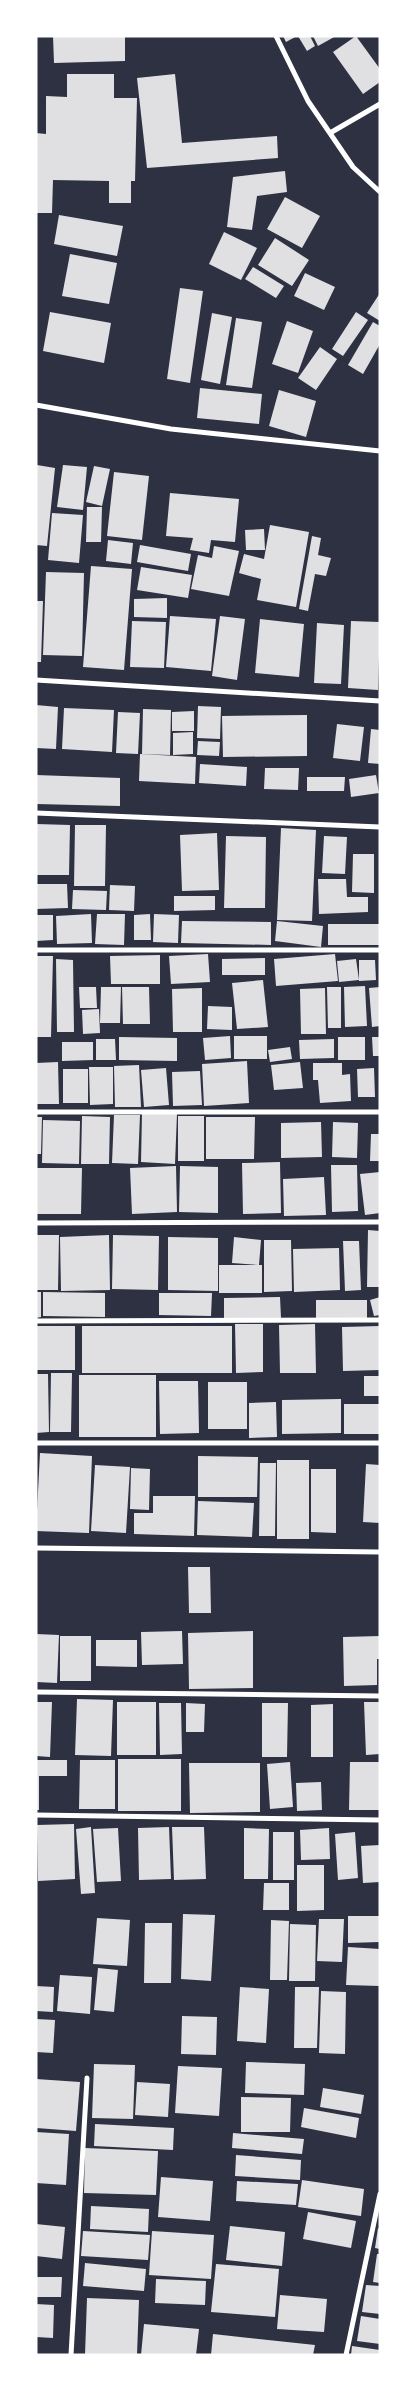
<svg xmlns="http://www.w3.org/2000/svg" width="416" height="2391" viewBox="0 0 416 2391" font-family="Poppins,sans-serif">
  <rect width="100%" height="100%" fill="#2d3142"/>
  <path fill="#e0e0e3" d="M 53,36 L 125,36 L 125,61 L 54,63 Z
    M 283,36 L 297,36 L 286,42 Z
    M 298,36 L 310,36 L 315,46 L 307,51 Z
    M 313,36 L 336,36 L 318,46 Z
    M 356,36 L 380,69 L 380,82 L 363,94 L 333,52 Z
    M 67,74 L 114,74 L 114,98 L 137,98 L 135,181 L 131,181 L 131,203 L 109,203 L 109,181 L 53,180 L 52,213 L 36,213 L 36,133 L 46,134 L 46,96 L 67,97 Z
    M 175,74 L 182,143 L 277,136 L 278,158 L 147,168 L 137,78 Z
    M 285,171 L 287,192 L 257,196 L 252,230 L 227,227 L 233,177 Z
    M 285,197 L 320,216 L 302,248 L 267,229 Z
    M 59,215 L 123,226 L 117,256 L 54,244 Z
    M 224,232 L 257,248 L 241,280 L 209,264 Z
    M 275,238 L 309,260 L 292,286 L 258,265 Z
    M 70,254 L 117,263 L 109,304 L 62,296 Z
    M 253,267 L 284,286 L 276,298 L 245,279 Z
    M 305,273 L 335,287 L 324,310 L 294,296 Z
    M 180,288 L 203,291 L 190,383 L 167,379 Z
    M 380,293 L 380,321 L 367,313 Z
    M 50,312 L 111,323 L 104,363 L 43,351 Z
    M 356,312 L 368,320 L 343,356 L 332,349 Z
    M 212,313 L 232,317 L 220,384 L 201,380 Z
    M 236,318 L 262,322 L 252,388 L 226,385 Z
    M 287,321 L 313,331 L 298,373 L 272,364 Z
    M 373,322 L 380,326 L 380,344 L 363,374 L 348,365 Z
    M 320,347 L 337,359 L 316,390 L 298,378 Z
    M 200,388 L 262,394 L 259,424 L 197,418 Z
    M 279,390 L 316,401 L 306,437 L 269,426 Z
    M 37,465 L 55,468 L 47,546 L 36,545 Z
    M 63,465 L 87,467 L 83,510 L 57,507 Z
    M 94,466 L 110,469 L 102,506 L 86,502 Z
    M 114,472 L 149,476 L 142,540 L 107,536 Z
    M 170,493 L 239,499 L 235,542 L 211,540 L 209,553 L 190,550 L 193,538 L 166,536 Z
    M 87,507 L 102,507 L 101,542 L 86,542 Z
    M 52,513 L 83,515 L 79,563 L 48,560 Z
    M 270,525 L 309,532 L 296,607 L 257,600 L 261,579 L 239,573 L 244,554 L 264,559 Z
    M 264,529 L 265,550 L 246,550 L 245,530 Z
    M 312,536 L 321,538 L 318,555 L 331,558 L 326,576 L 315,574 L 308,611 L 299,609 Z
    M 108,540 L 133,543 L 131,564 L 106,561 Z
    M 140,545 L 191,554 L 188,571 L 137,562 Z
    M 214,546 L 239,551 L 229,596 L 191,589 L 198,555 L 212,558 Z
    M 91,566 L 132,569 L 124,670 L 83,667 Z
    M 141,567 L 192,575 L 188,598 L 137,590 Z
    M 46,572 L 84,573 L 82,656 L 43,655 Z
    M 167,598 L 167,618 L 134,617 L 134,599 Z
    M 36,601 L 43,601 L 41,662 L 36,662 Z
    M 170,616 L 216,619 L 211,671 L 166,667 Z
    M 220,616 L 245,619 L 237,680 L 212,676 Z
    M 260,619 L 304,624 L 299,677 L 255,673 Z
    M 132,621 L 166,622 L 164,668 L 130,667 Z
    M 351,621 L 380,622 L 378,690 L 348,688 Z
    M 317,623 L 344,625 L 341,684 L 314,683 Z
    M 36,705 L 58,707 L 56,749 L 36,748 Z
    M 198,706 L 221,707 L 220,739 L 197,738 Z
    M 64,708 L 114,710 L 112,752 L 62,749 Z
    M 143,709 L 171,710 L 170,755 L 142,754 Z
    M 194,711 L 194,731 L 172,731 L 172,712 Z
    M 118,712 L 140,713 L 138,754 L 116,753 Z
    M 307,715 L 307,756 L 223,757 L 222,716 Z
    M 337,724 L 364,727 L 360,761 L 333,758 Z
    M 371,729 L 380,730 L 380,764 L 368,763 Z
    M 193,732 L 193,754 L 173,755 L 173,733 Z
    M 198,741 L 220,742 L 219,756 L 197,755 Z
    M 140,754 L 196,757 L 195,784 L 139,781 Z
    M 200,764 L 247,767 L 246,786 L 199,783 Z
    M 265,768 L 299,768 L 298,790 L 264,789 Z
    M 36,775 L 120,778 L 120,806 L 36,804 Z
    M 376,775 L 379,793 L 351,797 L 349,779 Z
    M 307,777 L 345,777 L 344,791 L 307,791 Z
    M 36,824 L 70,825 L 69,875 L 36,875 Z
    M 75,825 L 106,825 L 105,886 L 74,886 Z
    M 281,828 L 316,830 L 312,921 L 277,920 Z
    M 217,833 L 219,890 L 182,891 L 180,835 Z
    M 226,836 L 266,837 L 265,908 L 224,908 Z
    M 324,836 L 347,837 L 345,874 L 322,873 Z
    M 353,854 L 374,854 L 374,893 L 352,892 Z
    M 318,879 L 346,879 L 347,897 L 368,897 L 368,912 L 319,914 Z
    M 36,884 L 67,884 L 68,908 L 36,909 Z
    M 110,885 L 135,886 L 134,911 L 109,910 Z
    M 73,890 L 107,891 L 106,910 L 72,909 Z
    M 174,896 L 215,896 L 215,910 L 174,911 Z
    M 91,914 L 92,943 L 57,944 L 56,916 Z
    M 97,914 L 125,914 L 124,945 L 95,944 Z
    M 150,914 L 151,940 L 134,940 L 134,915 Z
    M 154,914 L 179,915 L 178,943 L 153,942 Z
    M 36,915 L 53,915 L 53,940 L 36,941 Z
    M 182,921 L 271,922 L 271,945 L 181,943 Z
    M 277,921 L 323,926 L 321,947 L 275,941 Z
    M 328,924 L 380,924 L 380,945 L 328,945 Z
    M 208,954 L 210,982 L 171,984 L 169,956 Z
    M 335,954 L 338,981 L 276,986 L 274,959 Z
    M 160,955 L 160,984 L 111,984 L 110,956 Z
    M 36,956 L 53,956 L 51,1037 L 36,1037 Z
    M 265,958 L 265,975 L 222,975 L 222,959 Z
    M 56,959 L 73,960 L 74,1032 L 57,1032 Z
    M 356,959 L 359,980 L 339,982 L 337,961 Z
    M 359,960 L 375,960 L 376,980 L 359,981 Z
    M 263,980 L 268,1027 L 237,1029 L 232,983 Z
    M 365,986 L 367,1026 L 345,1027 L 344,987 Z
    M 79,987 L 96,987 L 97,1008 L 80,1008 Z
    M 101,987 L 121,987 L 120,1023 L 100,1023 Z
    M 122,987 L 149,987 L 150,1024 L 123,1024 Z
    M 327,987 L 341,987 L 341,1028 L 328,1028 Z
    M 380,987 L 380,1026 L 372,1027 L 369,988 Z
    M 202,988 L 202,1032 L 173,1032 L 172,989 Z
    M 325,988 L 326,1034 L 301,1034 L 300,989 Z
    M 208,1006 L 232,1007 L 232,1030 L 207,1029 Z
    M 99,1009 L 100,1033 L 83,1034 L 82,1010 Z
    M 230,1036 L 231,1058 L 205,1060 L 203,1038 Z
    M 234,1036 L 267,1036 L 267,1059 L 234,1059 Z
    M 119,1037 L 177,1038 L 177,1061 L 119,1060 Z
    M 338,1037 L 365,1037 L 365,1060 L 338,1060 Z
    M 372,1037 L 380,1037 L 380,1056 L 373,1056 Z
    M 96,1039 L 115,1039 L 116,1060 L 96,1060 Z
    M 334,1039 L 334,1058 L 300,1059 L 299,1040 Z
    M 62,1042 L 93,1042 L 93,1060 L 62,1061 Z
    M 290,1047 L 292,1059 L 270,1062 L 268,1050 Z
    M 247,1061 L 249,1103 L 204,1106 L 202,1064 Z
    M 58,1062 L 59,1104 L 36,1104 L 36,1063 Z
    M 300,1062 L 303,1088 L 274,1090 L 271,1065 Z
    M 313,1063 L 342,1063 L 342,1075 L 350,1074 L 351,1101 L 320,1103 L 318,1080 L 313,1080 Z
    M 139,1065 L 141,1107 L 115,1107 L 114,1066 Z
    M 89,1067 L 113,1067 L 113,1104 L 90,1105 Z
    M 166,1068 L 169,1105 L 144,1107 L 141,1070 Z
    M 374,1068 L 375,1097 L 358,1097 L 357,1069 Z
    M 63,1069 L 88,1069 L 88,1103 L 63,1103 Z
    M 200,1071 L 202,1105 L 173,1106 L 172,1072 Z
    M 142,1113 L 177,1114 L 175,1164 L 141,1162 Z
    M 114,1115 L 140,1115 L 138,1164 L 112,1163 Z
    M 82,1116 L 110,1117 L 109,1164 L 81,1164 Z
    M 178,1116 L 204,1116 L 204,1161 L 178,1161 Z
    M 36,1117 L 42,1117 L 41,1154 L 36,1154 Z
    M 206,1117 L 255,1117 L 254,1159 L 206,1159 Z
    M 43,1120 L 80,1121 L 79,1164 L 42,1163 Z
    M 321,1122 L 322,1157 L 281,1158 L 281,1123 Z
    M 333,1122 L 358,1123 L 357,1158 L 332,1157 Z
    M 371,1134 L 380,1134 L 380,1161 L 370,1161 Z
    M 280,1162 L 281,1213 L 243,1214 L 242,1163 Z
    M 331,1165 L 357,1165 L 358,1211 L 332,1212 Z
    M 176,1166 L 177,1212 L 132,1214 L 130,1168 Z
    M 180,1166 L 218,1167 L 218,1213 L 179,1212 Z
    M 36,1168 L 82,1168 L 81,1214 L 36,1214 Z
    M 380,1172 L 380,1213 L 365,1215 L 360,1174 Z
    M 324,1177 L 326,1215 L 284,1216 L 283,1179 Z
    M 368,1230 L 380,1231 L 380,1287 L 367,1287 Z
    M 36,1235 L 59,1235 L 58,1290 L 36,1290 Z
    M 109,1235 L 110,1290 L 61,1291 L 60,1237 Z
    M 113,1235 L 159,1236 L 158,1290 L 112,1289 Z
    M 168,1237 L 218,1238 L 218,1291 L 168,1290 Z
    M 234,1237 L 261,1240 L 259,1265 L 232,1263 Z
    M 264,1240 L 291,1240 L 292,1291 L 264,1292 Z
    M 343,1241 L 359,1241 L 361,1290 L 345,1291 Z
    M 339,1248 L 340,1290 L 294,1292 L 293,1249 Z
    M 219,1265 L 262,1265 L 262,1293 L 219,1293 Z
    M 36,1292 L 41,1292 L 41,1317 L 36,1318 Z
    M 43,1292 L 105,1293 L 105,1317 L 43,1316 Z
    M 159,1293 L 212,1293 L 211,1316 L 159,1315 Z
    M 280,1297 L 281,1318 L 224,1319 L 224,1298 Z
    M 380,1297 L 380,1315 L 374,1316 L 370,1300 Z
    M 316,1300 L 367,1300 L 367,1318 L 316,1318 Z
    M 235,1324 L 263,1324 L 263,1372 L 236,1373 Z
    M 315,1324 L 316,1373 L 280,1373 L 279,1325 Z
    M 36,1326 L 75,1326 L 75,1370 L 36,1370 Z
    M 82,1326 L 232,1326 L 232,1373 L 82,1373 Z
    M 380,1326 L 380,1370 L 343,1371 L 342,1327 Z
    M 51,1373 L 72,1373 L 71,1432 L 50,1432 Z
    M 36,1374 L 48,1374 L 49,1432 L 36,1433 Z
    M 79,1375 L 156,1375 L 156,1437 L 79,1437 Z
    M 364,1376 L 380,1376 L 380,1396 L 364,1396 Z
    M 159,1381 L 198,1381 L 199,1433 L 160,1434 Z
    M 208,1382 L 247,1382 L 247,1429 L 208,1429 Z
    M 341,1399 L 341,1433 L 282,1434 L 282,1400 Z
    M 276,1402 L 277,1437 L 249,1438 L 249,1403 Z
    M 344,1404 L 380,1404 L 380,1434 L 344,1434 Z
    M 40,1453 L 92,1456 L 89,1533 L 36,1531 Z
    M 198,1456 L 258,1457 L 257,1497 L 198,1497 Z
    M 277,1460 L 309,1460 L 309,1539 L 277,1539 Z
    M 260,1463 L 276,1463 L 275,1536 L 259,1536 Z
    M 366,1464 L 380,1465 L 380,1523 L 363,1522 Z
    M 95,1465 L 130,1467 L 126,1533 L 91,1531 Z
    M 131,1468 L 150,1469 L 149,1510 L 130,1509 Z
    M 311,1469 L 336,1469 L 336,1533 L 311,1532 Z
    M 153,1496 L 195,1496 L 194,1536 L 134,1534 L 134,1513 L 153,1513 Z
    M 198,1501 L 254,1503 L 252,1537 L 197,1535 Z
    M 188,1567 L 210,1567 L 211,1613 L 189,1613 Z
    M 182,1631 L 183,1664 L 142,1665 L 141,1632 Z
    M 253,1631 L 253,1688 L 189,1689 L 188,1633 Z
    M 36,1634 L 59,1635 L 57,1683 L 36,1682 Z
    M 60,1636 L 91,1636 L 91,1681 L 60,1681 Z
    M 380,1636 L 380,1659 L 377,1659 L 377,1685 L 344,1686 L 343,1637 Z
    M 96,1640 L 137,1640 L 137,1667 L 96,1666 Z
    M 77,1699 L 113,1700 L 111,1756 L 75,1755 Z
    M 36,1702 L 52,1702 L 50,1757 L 36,1756 Z
    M 117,1702 L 156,1702 L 156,1755 L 117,1755 Z
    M 364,1702 L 380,1702 L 380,1754 L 366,1755 Z
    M 159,1703 L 181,1703 L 182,1754 L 160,1755 Z
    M 186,1703 L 205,1704 L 204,1732 L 186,1732 Z
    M 262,1703 L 288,1703 L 287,1757 L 262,1757 Z
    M 333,1704 L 333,1757 L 311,1757 L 311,1705 Z
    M 118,1759 L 181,1759 L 181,1811 L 118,1811 Z
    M 36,1760 L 67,1760 L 67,1776 L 39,1776 L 39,1810 L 36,1810 Z
    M 80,1760 L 115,1760 L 115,1809 L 79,1809 Z
    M 290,1762 L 293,1807 L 270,1809 L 267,1764 Z
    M 350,1762 L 379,1762 L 379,1810 L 349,1810 Z
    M 189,1763 L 260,1763 L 260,1812 L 190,1813 Z
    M 321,1782 L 322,1810 L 297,1811 L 296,1783 Z
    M 74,1824 L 75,1879 L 38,1881 L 37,1825 Z
    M 91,1827 L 95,1893 L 81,1894 L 76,1829 Z
    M 169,1827 L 171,1879 L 139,1880 L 138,1828 Z
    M 172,1827 L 204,1827 L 206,1879 L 174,1880 Z
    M 118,1828 L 121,1881 L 97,1882 L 93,1829 Z
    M 244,1828 L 269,1829 L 268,1879 L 244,1879 Z
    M 329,1828 L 330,1859 L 301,1860 L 300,1830 Z
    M 273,1832 L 294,1832 L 294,1880 L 273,1880 Z
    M 355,1832 L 358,1878 L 338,1880 L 335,1834 Z
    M 380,1845 L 380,1882 L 363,1883 L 361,1846 Z
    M 297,1865 L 324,1865 L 324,1910 L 297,1911 Z
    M 264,1883 L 289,1883 L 289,1910 L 263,1910 Z
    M 183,1914 L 215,1915 L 211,1981 L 181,1979 Z
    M 348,1916 L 380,1916 L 380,1942 L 348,1943 Z
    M 97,1918 L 130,1920 L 127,1966 L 93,1964 Z
    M 319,1919 L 344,1919 L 342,1962 L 317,1961 Z
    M 271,1920 L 289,1921 L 287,1980 L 270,1980 Z
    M 145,1923 L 172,1923 L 171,1983 L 144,1983 Z
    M 290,1924 L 316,1925 L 315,1981 L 289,1981 Z
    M 348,1947 L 380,1949 L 380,1986 L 346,1985 Z
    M 98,1968 L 118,1970 L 114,2012 L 94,2010 Z
    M 60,1975 L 92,1977 L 90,2014 L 57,2011 Z
    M 36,1986 L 54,1987 L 53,2012 L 36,2011 Z
    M 240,1987 L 269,1989 L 266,2043 L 237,2041 Z
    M 295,1987 L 319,1987 L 317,2048 L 294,2048 Z
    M 321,1991 L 346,1992 L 345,2054 L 319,2053 Z
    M 182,2016 L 217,2017 L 216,2055 L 181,2054 Z
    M 36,2019 L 55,2020 L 53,2053 L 36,2052 Z
    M 246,2062 L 305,2064 L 304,2095 L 245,2093 Z
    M 94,2064 L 135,2065 L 133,2119 L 92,2118 Z
    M 178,2066 L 222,2068 L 219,2116 L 175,2113 Z
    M 36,2079 L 80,2082 L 76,2131 L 36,2128 Z
    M 137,2082 L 170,2084 L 168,2117 L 135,2115 Z
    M 323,2088 L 364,2095 L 361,2114 L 320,2107 Z
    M 241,2097 L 291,2098 L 290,2132 L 241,2132 Z
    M 304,2108 L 359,2118 L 356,2138 L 301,2127 Z
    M 95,2124 L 174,2128 L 173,2150 L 94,2146 Z
    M 36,2132 L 69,2134 L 66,2185 L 36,2183 Z
    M 233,2133 L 304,2139 L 302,2154 L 232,2148 Z
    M 85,2148 L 158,2151 L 156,2195 L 84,2193 Z
    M 236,2155 L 301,2160 L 300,2180 L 235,2176 Z
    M 161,2177 L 213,2181 L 210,2221 L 158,2217 Z
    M 302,2180 L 364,2189 L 361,2216 L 298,2207 Z
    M 237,2181 L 298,2184 L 296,2205 L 236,2201 Z
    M 91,2206 L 149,2209 L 148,2232 L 90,2229 Z
    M 308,2212 L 356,2221 L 351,2248 L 303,2239 Z
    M 36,2224 L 65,2227 L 62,2259 L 36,2256 Z
    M 230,2226 L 285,2232 L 282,2266 L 226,2260 Z
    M 378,2228 L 380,2229 L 380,2249 L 375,2248 Z
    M 83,2231 L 150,2235 L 148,2260 L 81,2256 Z
    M 152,2231 L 214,2235 L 211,2279 L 149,2275 Z
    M 377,2254 L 380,2254 L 380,2283 L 373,2282 Z
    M 85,2263 L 146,2269 L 144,2291 L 83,2286 Z
    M 216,2264 L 279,2269 L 275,2317 L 211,2312 Z
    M 36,2277 L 62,2277 L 61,2297 L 36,2297 Z
    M 156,2279 L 206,2281 L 205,2305 L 155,2303 Z
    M 366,2285 L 380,2286 L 380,2314 L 362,2312 Z
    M 280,2295 L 327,2299 L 324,2332 L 277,2329 Z
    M 87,2298 L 139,2300 L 137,2355 L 85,2355 Z
    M 36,2304 L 54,2305 L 53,2338 L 36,2337 Z
    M 361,2316 L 380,2319 L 380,2344 L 357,2341 Z
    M 144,2324 L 199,2329 L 196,2355 L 141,2355 Z
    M 213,2334 L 315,2345 L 313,2355 L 211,2355 Z
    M 352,2346 L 380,2350 L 380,2355 L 351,2355 Z"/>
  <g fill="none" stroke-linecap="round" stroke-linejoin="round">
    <path stroke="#fff" stroke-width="5" d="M 276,36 L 308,101 L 353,167 L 380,192
      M 330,133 L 380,104
      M 36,405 L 171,429 L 380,451
      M 36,680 L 380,701
      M 36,813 L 380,827
      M 36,950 L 380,950
      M 36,1112 L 380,1112
      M 36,1223 L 380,1222
      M 36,1321 L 380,1320
      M 36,1443 L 380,1443
      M 36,1548 L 380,1552
      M 36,1692 L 380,1696
      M 36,1815 L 380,1820
      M 71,2355 L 87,2078
      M 346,2355 L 380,2194"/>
  </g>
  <rect width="416" height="2391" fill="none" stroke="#ffffff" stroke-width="75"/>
</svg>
